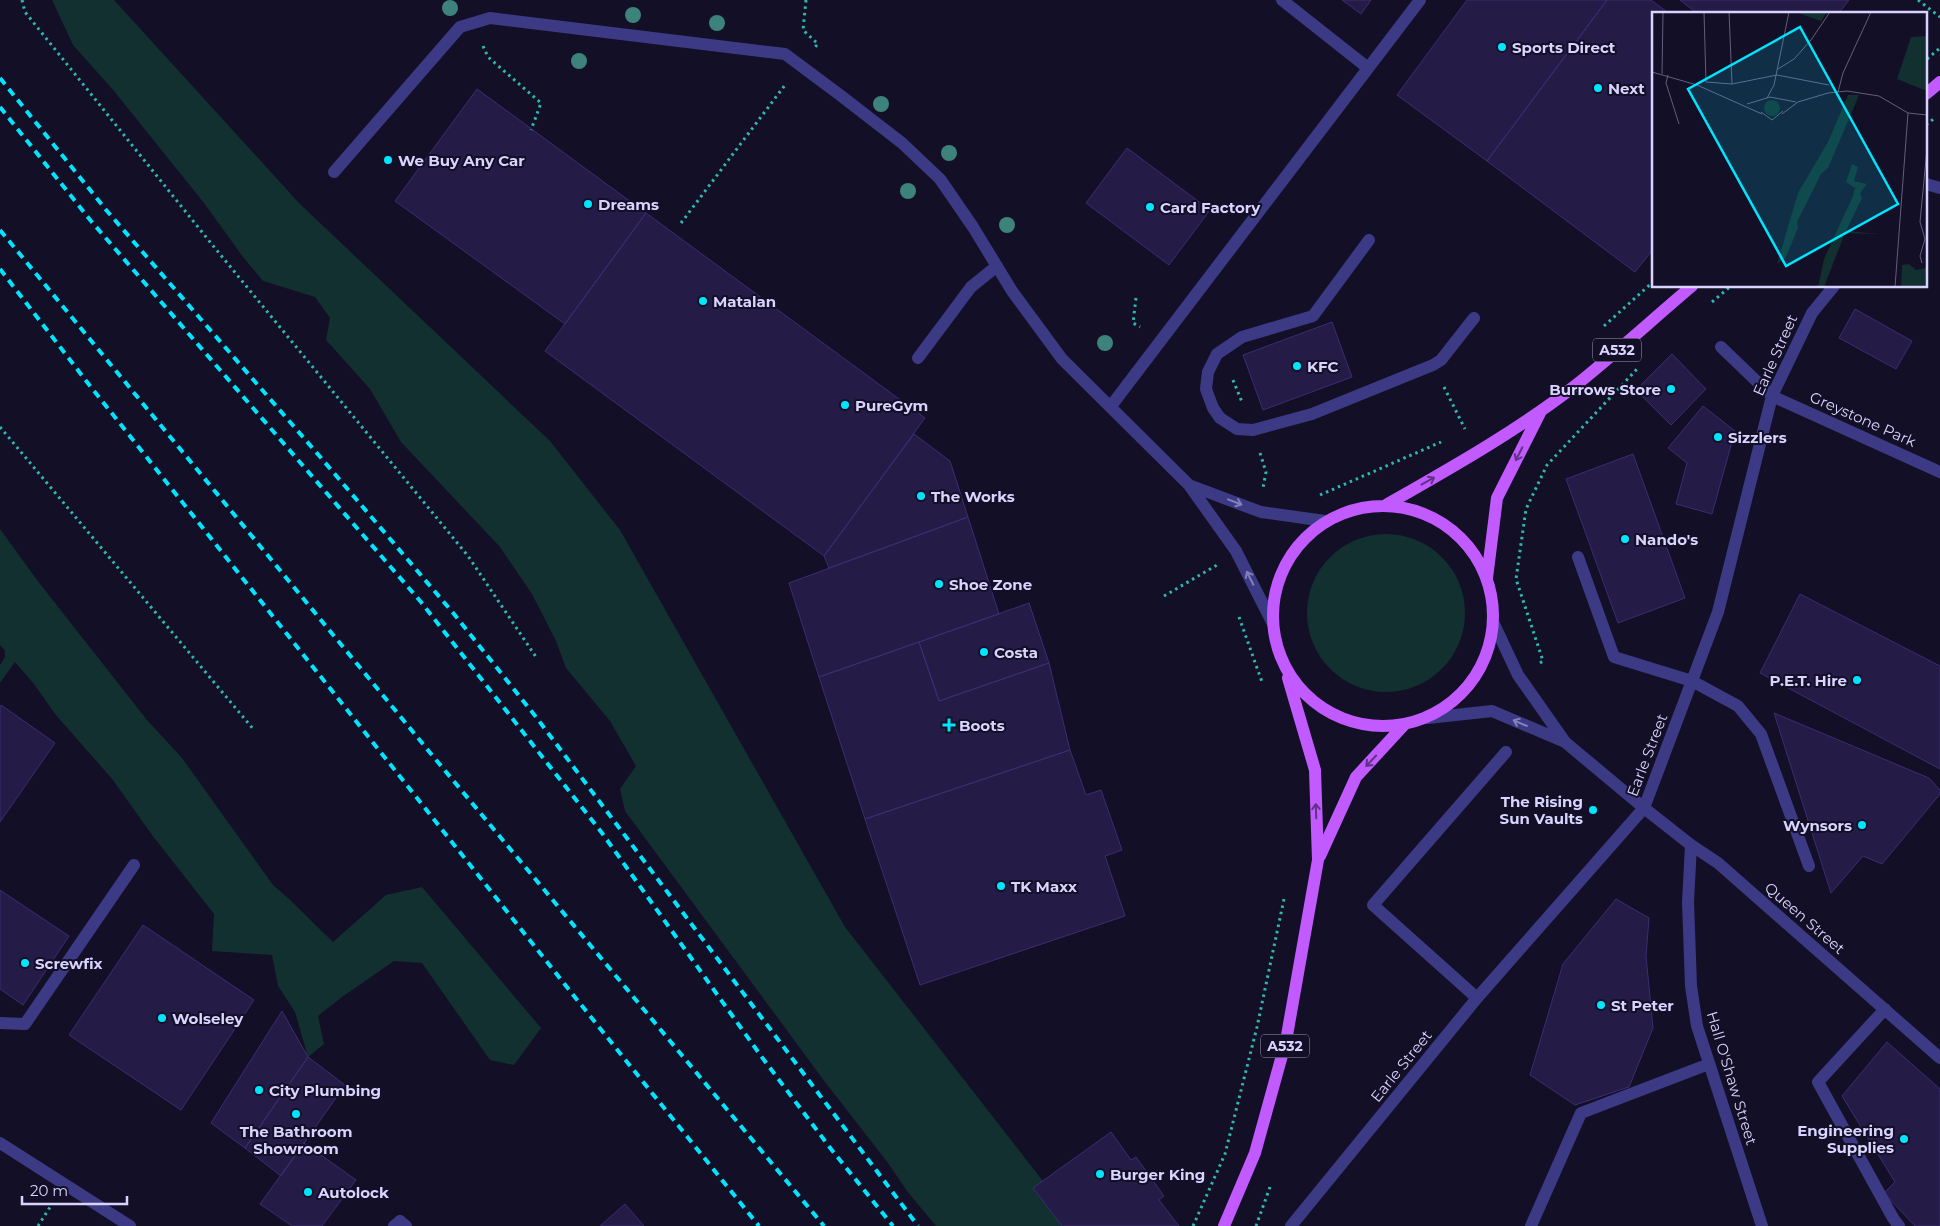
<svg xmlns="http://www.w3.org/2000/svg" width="1940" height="1226" viewBox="0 0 1940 1226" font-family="Montserrat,sans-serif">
  <rect width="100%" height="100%" fill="#130f26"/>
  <path fill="#12302f" d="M 52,0 L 114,0 L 299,203 L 550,441 L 620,530 L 845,927 L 1078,1226 L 936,1226 L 907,1191 L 888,1163 L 825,1082 L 625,811 L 620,789 L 636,766 L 610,721 L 566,668 L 556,641 L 532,594 L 500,547 L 401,442 L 370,389 L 326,340 L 330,318 L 315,297 L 263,281 L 243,257 L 204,203 L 114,91 L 73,45 Z
    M 0,529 L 37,580 L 147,720 L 182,758 L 273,885 L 288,898 L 333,942 L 386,895 L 422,887 L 541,1028 L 514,1065 L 490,1060 L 422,963 L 394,961 L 342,997 L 318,1016 L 324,1044 L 308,1057 L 295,1012 L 278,986 L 272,955 L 212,951 L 214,914 L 152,835 L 113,780 L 55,714 L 34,684 L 15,662 L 0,683 L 0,665 L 5,657 L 5,651 L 0,645 Z
    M1307 613a79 79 0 1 1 158 0a79 79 0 1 1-158 0Z"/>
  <path fill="#241b47" stroke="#3b2d73" d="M 1342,0 L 1371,0 L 1361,14 Z
    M 1467,0 L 1607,0 L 1487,161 L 1397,95 Z
    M 1607,0 L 1651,0 L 1670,14 L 1654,14 L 1654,248 L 1635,272 L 1487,161 Z
    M 1680,0 L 1849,0 L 1838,14 L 1698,14 Z
    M 477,89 L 646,213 L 565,324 L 395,201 Z
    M 1127,148 L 1210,210 L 1169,265 L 1086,203 Z
    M 646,213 L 925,418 L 824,556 L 545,351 Z
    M 1855,309 L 1912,341 L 1896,369 L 1839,338 Z
    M 1332,322 L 1352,377 L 1263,410 L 1243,355 Z
    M 1672,354 L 1706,389 L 1671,425 L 1636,390 Z
    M 1703,406 L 1735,431 L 1712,514 L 1676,504 L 1687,463 L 1668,448 Z
    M 914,434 L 950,461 L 968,517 L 829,568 L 824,556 Z
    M 1633,454 L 1685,598 L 1618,623 L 1566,479 Z
    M 968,517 L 999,614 L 819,677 L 789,583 Z
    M 1800,594 L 1940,666 L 1940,769 L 1760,673 Z
    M 1029,603 L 1049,663 L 939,701 L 919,642 Z
    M 919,642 L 939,701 L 1049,663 L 1070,750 L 865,819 L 819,677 Z
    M 1,705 L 55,743 L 0,822 L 0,707 Z
    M 1774,713 L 1929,778 L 1940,790 L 1940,794 L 1882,864 L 1863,856 L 1831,893 Z
    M 1070,750 L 1086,795 L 1101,790 L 1122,850 L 1105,856 L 1125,916 L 920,985 L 865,819 Z
    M 0,890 L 69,936 L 23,1005 L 0,989 Z
    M 1616,899 L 1649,918 L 1646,956 L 1653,1028 L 1629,1087 L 1575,1105 L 1530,1075 L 1563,964 Z
    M 143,925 L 254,1000 L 181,1110 L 69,1035 Z
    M 282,1011 L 308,1057 L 245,1148 L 211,1123 Z
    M 1887,1042 L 1940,1089 L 1940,1226 L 1915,1226 L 1884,1193 L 1895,1182 L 1842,1096 Z
    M 308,1057 L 345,1085 L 281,1176 L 245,1148 Z
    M 1111,1132 L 1131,1160 L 1136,1157 L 1164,1196 L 1159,1200 L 1179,1226 L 1062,1226 L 1033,1188 Z
    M 304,1143 L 356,1180 L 322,1226 L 292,1226 L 260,1204 Z
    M 625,1204 L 644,1226 L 600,1226 Z"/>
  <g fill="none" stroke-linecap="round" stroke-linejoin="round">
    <path stroke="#2fb8b0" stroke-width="3" stroke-dasharray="2.5 4" stroke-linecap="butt" d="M 22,0 L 25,12 L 210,242 L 468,556 L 536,657
      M 806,0 L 803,30 L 818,44 L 815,47
      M 1918,0 L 1940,17
      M 483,46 L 488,57 L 541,103 L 531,130
      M 1927,59 L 1940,48
      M 1926,125 L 1936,117
      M 681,223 L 785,85
      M 1136,298 L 1133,323 L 1140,327
      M 1712,302 L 1731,286
      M 1604,326 L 1654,281
      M 1233,380 L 1242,402
      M 1444,387 L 1465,429
      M 0,427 L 254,730
      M 1260,453 L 1266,472 L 1263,488
      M 1320,495 L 1441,442
      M 1164,596 L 1217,565
      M 1239,617 L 1262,682
      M 1540,663 L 1543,661 L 1516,579 L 1526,509 L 1547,465 L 1637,369
      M 38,1226 L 52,1204
      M 1193,1226 L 1225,1154 L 1257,1027 L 1284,899
      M 1256,1226 L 1270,1187"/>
    <path stroke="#3d3a85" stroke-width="12" d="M 1282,0 L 1368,68
      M 334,172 L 460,27 L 490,18 L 785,54 L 840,95 L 902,143 L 940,179 L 973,227 L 1012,291 L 1062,359 L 1189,485 L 1236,551 L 1272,622
      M 1926,184 L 1940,188
      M 1369,240 L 1313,316 L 1242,337 L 1217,354 L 1208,372 L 1206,389 L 1213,408 L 1220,418 L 1237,429 L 1253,430 L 1312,414 L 1433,365 L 1441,360 L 1474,318
      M 1721,347 L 1772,396 L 1940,472
      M 918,358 L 971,287 L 997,266
      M 1111,406 L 1420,0
      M 1189,485 L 1261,512 L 1325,521
      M 1578,557 L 1614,657 L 1692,681 L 1738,706 L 1761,734 L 1809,866
      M 1494,624 L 1518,675 L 1565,742 L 1644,808 L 1691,845 L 1718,863 L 1940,1058
      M 1428,718 L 1492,711 L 1565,742
      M 1691,845 L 1688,902 L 1691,986 L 1697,1026 L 1762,1226
      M 1477,998 L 1373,905 L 1506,752
      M 1885,1009 L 1818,1082 L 1893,1218 L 1899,1226
      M 0,1023 L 25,1024 L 134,865
      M 0,1143 L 130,1226
      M 394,1226 L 400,1221 L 406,1226
      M 1291,1226 L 1477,998 L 1644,808 L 1718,612 L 1772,396 L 1812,313 L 1834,286
      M 1531,1226 L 1581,1113 L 1709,1064"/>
    <path stroke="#c25bff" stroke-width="12" d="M 1926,94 L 1940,82
      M 1386,505 C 1451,468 1517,431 1576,385 C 1616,353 1653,319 1692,286
      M1273 616a110 110 0 1 1 220 0a110 110 0 1 1-220 0Z
      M 1487,578 L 1497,498 L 1541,411
      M 1320,856 L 1356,777 L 1404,725
      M 1224,1226 L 1255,1153 L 1286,1041 L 1318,860 L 1315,770 L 1288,678"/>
    <path stroke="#00e5ff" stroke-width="4" stroke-dasharray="8 6" stroke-linecap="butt" d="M 0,78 L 107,211 L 316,452 L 454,614 L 536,717 L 918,1226
      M 0,107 L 91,221 L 421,602 L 602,833 L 761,1056 L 831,1149 L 893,1226
      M 0,230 L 432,755 L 824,1226
      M 0,269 L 87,382 L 574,996 L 759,1226"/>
  </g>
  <g fill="#3d827b">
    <circle cx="450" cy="8" r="8"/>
    <circle cx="633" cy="15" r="8"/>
    <circle cx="717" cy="23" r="8"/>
    <circle cx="579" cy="61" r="8"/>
    <circle cx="881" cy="104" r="8"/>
    <circle cx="949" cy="153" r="8"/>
    <circle cx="908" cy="191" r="8"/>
    <circle cx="1007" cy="225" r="8"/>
    <circle cx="1105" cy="343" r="8"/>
  </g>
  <defs><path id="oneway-shaft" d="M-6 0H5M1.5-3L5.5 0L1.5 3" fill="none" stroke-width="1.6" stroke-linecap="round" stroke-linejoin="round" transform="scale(1.25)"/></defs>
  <g stroke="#623188">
    <use href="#oneway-shaft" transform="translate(1519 454) rotate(117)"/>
    <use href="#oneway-shaft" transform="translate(1428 481) rotate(-29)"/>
    <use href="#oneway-shaft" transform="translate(1371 761) rotate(133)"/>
    <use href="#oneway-shaft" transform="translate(1316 811) rotate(-92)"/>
  </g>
  <g stroke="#837fbc">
    <use href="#oneway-shaft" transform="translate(1235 502) rotate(21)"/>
    <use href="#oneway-shaft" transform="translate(1250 578) rotate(-117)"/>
    <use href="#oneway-shaft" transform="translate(1520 723) rotate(-157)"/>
  </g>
  <g fill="#00e5ff" stroke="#130f26" stroke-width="2">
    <circle cx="1502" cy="47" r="5"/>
    <circle cx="1598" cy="88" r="5"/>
    <circle cx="388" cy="160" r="5"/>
    <circle cx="588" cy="204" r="5"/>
    <circle cx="1150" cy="207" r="5"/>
    <circle cx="703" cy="301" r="5"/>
    <circle cx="1297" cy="366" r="5"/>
    <circle cx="1671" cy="389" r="5"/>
    <circle cx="845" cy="405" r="5"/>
    <circle cx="1718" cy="437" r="5"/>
    <circle cx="921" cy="496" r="5"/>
    <circle cx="1625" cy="539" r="5"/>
    <circle cx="939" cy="584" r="5"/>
    <circle cx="984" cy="652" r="5"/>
    <circle cx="1857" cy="680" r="5"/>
    <path d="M946.5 717.5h5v5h5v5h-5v5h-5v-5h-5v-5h5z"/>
    <circle cx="1593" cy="810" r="5"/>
    <circle cx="1862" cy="825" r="5"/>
    <circle cx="1001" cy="886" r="5"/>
    <circle cx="25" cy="963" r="5"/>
    <circle cx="1601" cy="1005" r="5"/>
    <circle cx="162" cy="1018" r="5"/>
    <circle cx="259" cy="1090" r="5"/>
    <circle cx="296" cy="1114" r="5"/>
    <circle cx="1904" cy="1139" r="5"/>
    <circle cx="1100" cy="1174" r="5"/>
    <circle cx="308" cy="1192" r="5"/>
  </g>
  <g text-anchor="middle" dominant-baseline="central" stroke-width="4" stroke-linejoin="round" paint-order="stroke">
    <g fill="#130f26" stroke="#9e99be" stroke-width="1">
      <rect x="1593" y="338.5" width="48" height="23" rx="4"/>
      <rect x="1261" y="1034.5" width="48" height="23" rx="4"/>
    </g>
    <g font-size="14" font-weight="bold" fill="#d9d4ff">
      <text x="1617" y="350">A532</text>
      <text x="1285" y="1046">A532</text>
    </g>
    <g font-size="15" font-weight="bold" fill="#d9d4ff" stroke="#130f26" text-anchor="start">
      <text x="1512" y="47">Sports Direct</text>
      <text x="1608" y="88">Next</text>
      <text x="398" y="160">We Buy Any Car</text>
      <text x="598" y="204">Dreams</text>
      <text x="1160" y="207">Card Factory</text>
      <text x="713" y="301">Matalan</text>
      <text x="1307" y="366">KFC</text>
      <text x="1661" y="389" text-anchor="end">Burrows Store</text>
      <text x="855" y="405">PureGym</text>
      <text x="1728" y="437">Sizzlers</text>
      <text x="931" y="496">The Works</text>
      <text x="1635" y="539">Nando's</text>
      <text x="949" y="584">Shoe Zone</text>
      <text x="994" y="652">Costa</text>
      <text x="1847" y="680" text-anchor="end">P.E.T. Hire</text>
      <text x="959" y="725">Boots</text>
      <text x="1583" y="801" text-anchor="end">The Rising<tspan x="1583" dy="17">Sun Vaults</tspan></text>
      <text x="1852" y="825" text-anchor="end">Wynsors</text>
      <text x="1011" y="886">TK Maxx</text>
      <text x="35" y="963">Screwfix</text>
      <text x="1611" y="1005">St Peter</text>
      <text x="172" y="1018">Wolseley</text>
      <text x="269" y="1090">City Plumbing</text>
      <text x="1894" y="1130" text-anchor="end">Engineering<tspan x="1894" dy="17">Supplies</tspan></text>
      <text x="296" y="1131" text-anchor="middle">The Bathroom<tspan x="296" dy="17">Showroom</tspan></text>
      <text x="1110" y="1174">Burger King</text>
      <text x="318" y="1192">Autolock</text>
    </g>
    <g font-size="15" fill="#d9d4ff" stroke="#130f26">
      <text transform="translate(1775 355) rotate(-66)">Earle Street</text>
      <text transform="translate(1863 419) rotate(24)">Greystone Park</text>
      <text transform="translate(1647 755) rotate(-69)">Earle Street</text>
      <text transform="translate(1805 918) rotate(41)">Queen Street</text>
      <text transform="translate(1401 1066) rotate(-51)">Earle Street</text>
      <text transform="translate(1732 1078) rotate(73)">Hall O'Shaw Street</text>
    </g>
  </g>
  <g transform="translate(1652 12)">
    <rect width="275" height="275" fill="#130f26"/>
    <path d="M 143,0 L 175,0 L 169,9 ZM 275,24 L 275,79 L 245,67 L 259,25 ZM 196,83 L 207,83 L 176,156 L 169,162 L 145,210 L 146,216 L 134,245 L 125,252 L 146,181 L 176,130 ZM112 96a8 8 0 1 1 16 0a8 8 0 1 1-16 0ZM 200,152 L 206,155 L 202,169 L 215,172 L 208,181 L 210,186 L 194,219 L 228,222 L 193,221 L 172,275 L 166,275 L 172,247 L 201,184 L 203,176 L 194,170 ZM 257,252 L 264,258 L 275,256 L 275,275 L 249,275 L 250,253 Z" fill="#12302f"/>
    <path fill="none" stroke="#625e7d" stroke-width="1" d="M 52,0 L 54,70 L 80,72 L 125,63 L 177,73M 77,0 L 80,72M 126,57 L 142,47 L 159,28 L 178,0M 0,60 L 45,73 L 110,102M 10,62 L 11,0M 16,63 L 14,71 L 27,112M 186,80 L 191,61 L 219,0M 115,86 L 122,73 L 137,0M 95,92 L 118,85 L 144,90M 109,100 L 120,108 L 131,99M 256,101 L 275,103M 130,102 L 146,90 L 176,81 L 195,79 L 227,84 L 256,101 L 243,275M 270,251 L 268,244 L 273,227 L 268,210 L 275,137"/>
    <path fill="#00e5ff" fill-opacity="0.15" stroke="#00e5ff" stroke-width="2.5" d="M 148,15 L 246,192 L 134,254 L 36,77 Z"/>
    <rect width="275" height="275" fill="none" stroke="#d9d4ff" stroke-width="2.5"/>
  </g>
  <path d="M22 1196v8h105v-8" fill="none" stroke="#d9d4ff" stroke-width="2.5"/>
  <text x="30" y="1196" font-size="15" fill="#d9d4ff" stroke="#130f26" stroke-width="4" paint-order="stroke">20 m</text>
</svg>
